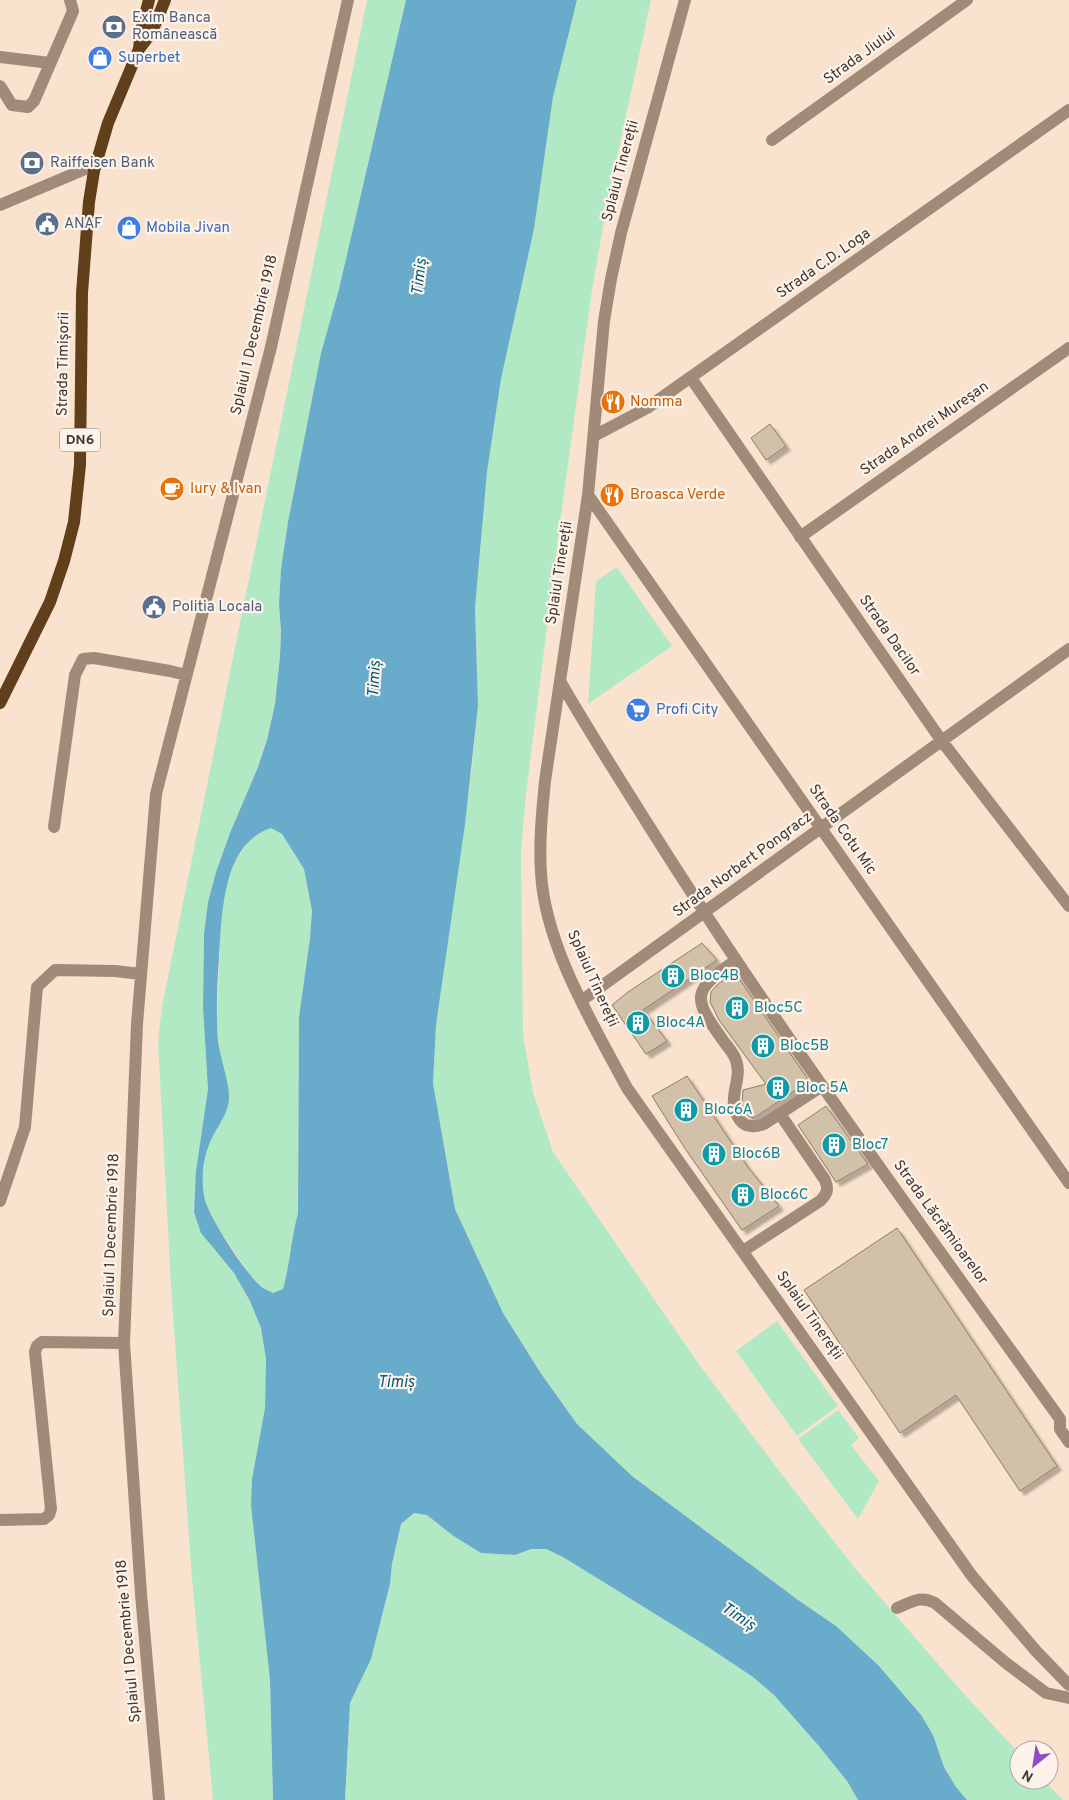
<svg xmlns="http://www.w3.org/2000/svg" width="1069" height="1800" viewBox="0 0 1069 1800" font-family="Overpass,sans-serif">
  <defs>
    <filter id="shadow"><feDropShadow dx="4.5" dy="4.5" stdDeviation="1" flood-color="#0004"/></filter>
  </defs>
  <rect width="100%" height="100%" fill="#fae3ce"/>
  <path fill="#b2e9c5" d="M 367,0 L 406,0 L 339,289 L 321,353 L 288,522 L 281,569 L 279,603 L 281,632 L 280,656 L 275,704 L 267,740 L 258,767 L 230,833 L 216,872 L 208,902 L 204,934 L 203,1008 L 208,1089 L 196,1171 L 210,1245 L 234,1273 L 250,1301 L 261,1328 L 266,1359 L 265,1408 L 252,1479 L 251,1505 L 270,1680 L 273,1800 L 213,1800 L 192,1579 L 171,1287 L 158,1041 L 162,1006 Z
    M 577,0 L 651,0 L 607,204 L 592,290 L 561,515 L 526,794 L 521,852 L 523,1034 L 533,1093 L 553,1152 L 698,1363 L 780,1472 L 854,1567 L 964,1694 L 1019,1753 L 1019,1780 L 1044,1780 L 1063,1800 L 967,1800 L 956,1787 L 944,1767 L 933,1735 L 878,1665 L 836,1626 L 798,1600 L 632,1476 L 577,1424 L 540,1372 L 503,1313 L 455,1209 L 433,1083 L 436,1025 L 472,768 L 478,706 L 475,608 L 487,472 L 501,379 L 534,229 L 553,97 Z
    M 617,567 L 672,646 L 588,704 L 596,581 Z
    M 271,828 L 282,834 L 304,869 L 312,911 L 310,938 L 299,1017 L 298,1213 C 291,1239 290,1264 283,1289 L 273,1293 L 263,1288 L 249,1273 L 222,1234 L 208,1211 L 205,1199 L 202,1177 L 206,1151 L 213,1136 L 228,1089 L 220,1059 L 217,1019 L 221,913 L 226,887 L 235,862 L 249,840 L 261,831 Z
    M 777,1321 L 838,1406 L 797,1436 L 736,1351 Z
    M 838,1410 L 859,1438 L 851,1445 L 879,1481 L 858,1519 L 798,1439 Z
    M 413,1513 L 427,1515 L 452,1535 L 481,1553 L 515,1555 L 531,1549 L 546,1549 L 563,1557 L 702,1643 L 753,1677 L 774,1695 L 818,1745 L 847,1781 L 858,1800 L 345,1800 L 350,1703 L 371,1659 L 390,1584 L 392,1564 L 401,1524 Z"/>
  <path fill="#69abca" fill-rule="evenodd" d="M 406,0 L 577,0 L 553,97 L 534,229 L 501,379 L 487,472 L 475,608 L 478,706 L 465,824 L 436,1025 L 433,1083 L 455,1209 L 503,1313 L 540,1372 L 577,1424 L 632,1476 L 798,1600 L 836,1626 L 878,1665 L 921,1715 L 933,1735 L 944,1767 L 956,1787 L 967,1800 L 858,1800 L 847,1781 L 818,1745 L 774,1695 L 753,1677 L 702,1643 L 563,1557 L 546,1549 L 531,1549 L 515,1555 L 481,1553 L 452,1535 L 427,1515 L 414,1513 L 401,1524 L 392,1564 L 390,1584 L 371,1659 L 350,1703 L 345,1800 L 273,1800 L 270,1680 L 251,1505 L 252,1479 L 265,1408 L 266,1359 L 261,1328 L 250,1301 L 234,1273 L 201,1233 L 194,1212 L 196,1171 L 208,1089 L 203,1008 L 204,934 L 208,902 L 216,872 L 230,833 L 258,767 L 267,740 L 275,704 L 280,656 L 281,632 L 279,603 L 281,569 L 288,522 L 321,353 L 339,289 ZM 271,828 L 282,834 L 304,869 L 312,911 L 310,938 L 299,1017 L 298,1213 C 291,1239 290,1264 283,1289 L 273,1293 C 270,1291 266,1290 263,1288 C 247,1276 210,1219 205,1200 C 200,1178 203,1154 214,1134 C 220,1123 228,1112 229,1100 C 230,1083 220,1059 218,1040 C 216,1013 217,985 219,957 C 222,914 222,844 271,828 Z"/>
  <path fill="#d2c1a9" stroke="#8e7e68" filter="url(#shadow)" d="M 770,424 L 786,446 L 766,460 L 751,438 Z
    M 702,943 L 717,960 L 643,1010 L 667,1041 L 646,1054 L 612,1005 L 628,992 Z
    M 736,974 L 809,1081 L 754,1118 L 748,1116 L 743,1109 L 742,1104 L 743,1090 L 766,1084 L 719,1020 L 710,1002 L 711,992 L 717,985 L 730,975 L 732,977 Z
    M 687,1076 L 747,1166 L 779,1206 L 742,1230 L 684,1147 L 652,1096 Z
    M 826,1106 L 868,1164 L 836,1182 L 798,1125 Z
    M 897,1228 L 1057,1466 L 1020,1491 L 956,1395 L 900,1433 L 804,1290 Z"/>
  <g fill="none" stroke-linecap="round" stroke-linejoin="round">
    <path stroke="#9f8b78" stroke-width="12" d="M 685,0 L 621,233 L 611,279 L 604,321 L 588,495 L 545,781 C 542,812 539,842 541,873 C 545,946 593,1024 627,1088 L 972,1576 L 1036,1651 L 1069,1685
      M 0,57 L 50,63
      M 0,86 L 12,105 L 28,107 L 34,101 L 73,11 L 70,0
      M 772,140 L 967,0
      M 0,205 L 97,164
      M 691,378 L 941,740 L 1069,906
      M 594,436 L 647,408 L 1069,110
      M 588,495 L 1069,1183
      M 800,537 L 1069,348
      M 560,681 C 588,730 619,778 649,826 C 777,1030 920,1223 1060,1419
      M 54,827 L 75,675 L 83,659 L 94,658 L 170,671 L 186,675
      M 735,961 C 692,991 692,997 722,1039 C 726,1045 732,1051 735,1058 C 745,1079 724,1099 740,1120 C 746,1128 756,1127 764,1124 L 822,1086
      M 581,1001 L 1069,649
      M 0,1201 L 25,1127 L 37,987 L 55,970 L 115,971 L 141,974
      M 743,1251 L 820,1201 C 827,1194 829,1190 825,1180 L 780,1114
      M 1060,1419 L 1060,1429 L 1069,1442
      M 0,1520 L 44,1519 L 49,1515 L 51,1509 L 35,1352 L 37,1346 L 42,1342 L 124,1343
      M 897,1608 C 912,1602 920,1595 935,1603 L 1006,1663 L 1046,1693 L 1069,1698
      M 159,1800 L 141,1594 L 124,1343 L 137,1024 L 156,794 L 271,347 L 348,0"/>
    <path stroke="#603f1a" stroke-width="12" d="M 139,49 L 152,32 L 165,0
      M 0,703 L 50,602 L 64,561 L 74,522 L 80,465 L 82,293 L 89,202 L 94,171 L 108,123 L 139,49 L 141,30 L 149,0"/>
  </g>
  <defs>
    <symbol id="bank-disc" viewBox="-11 -11 22 22"><circle r="9.5" fill="#5c6f8a" stroke="#fdf3eb"/><path d="M-6-4H6V4H-6ZM0-2.3a2.3 2.3 0 1 0 0 4.6a2.3 2.3 0 1 0 0-4.6Z" fill="#fff"/></symbol>
    <symbol id="shop-disc" viewBox="-11 -11 22 22"><circle r="9.5" fill="#3f7fe0" stroke="#fdf3eb"/><path d="M-5-2.5h2.3a2.7 3.5 0 0 1 5.4 0H5L5.5 6h-11ZM-1.5-2.5h3a1.5 2.3 0 0 0-3 0Z" fill="#fff"/></symbol>
    <symbol id="civic-disc" viewBox="-11 -11 22 22"><circle r="9.5" fill="#5c6f8a" stroke="#fdf3eb"/><path d="M-.6-6.5H3V-4.5H.6V-3L4-1V1h2V6H-6V1h2V-1L-.6-3ZM-1.2 2.5V6h2.4V2.5Z" fill="#fff"/></symbol>
    <symbol id="restaurant-disc" viewBox="-11 -11 22 22"><circle r="9.5" fill="#e8710a" stroke="#fdf3eb"/><path d="M-5-6h1v4h1v-4h1v4h1v-4h1v5L-1.5 .5V6h-2V.5L-5-1ZM5-6V6H3V1.5H1.5Q1.5-4 5-6Z" fill="#fff"/></symbol>
    <symbol id="cafe-disc" viewBox="-11 -11 22 22"><circle r="9.5" fill="#e8710a" stroke="#fdf3eb"/><path d="M-5.5-4.5H6V0H3Q3 3.5 0 3.5H-2.5Q-5.5 3.5-5.5 0ZM3-3.2v2h1.7v-2ZM-6 4.5H4V6H-6Z" fill="#fff"/></symbol>
    <symbol id="supermarket-disc" viewBox="-11 -11 22 22"><circle r="9.5" fill="#3f7fe0" stroke="#fdf3eb"/><path d="M-6-5.5h2.5l.6 2H6L4.5 2H-2.5L-4.4-4H-6ZM-1.5 3.2a1.3 1.3 0 1 0 .1 0ZM3 3.2a1.3 1.3 0 1 0 .1 0Z" fill="#fff"/></symbol>
    <symbol id="building-disc" viewBox="-11 -11 22 22"><circle r="9.5" fill="#0f9aa8" stroke="#fdf3eb"/><path d="M-4-6H4V6H1V3H-1V6H-4ZM-2.5-4.3h1.7v1.8h-1.7ZM.8-4.3h1.7v1.8H.8ZM-2.5-1h1.7V.8h-1.7ZM.8-1h1.7V.8H.8Z" fill="#fff"/></symbol>
  </defs>
  <g fill-rule="evenodd">
    <use href="#bank-disc" x="100" y="13" width="28" height="28"/>
    <use href="#shop-disc" x="86" y="44" width="28" height="28"/>
    <use href="#bank-disc" x="18" y="149" width="28" height="28"/>
    <use href="#civic-disc" x="33" y="210" width="28" height="28"/>
    <use href="#shop-disc" x="115" y="214" width="28" height="28"/>
    <use href="#restaurant-disc" x="599" y="388" width="28" height="28"/>
    <use href="#cafe-disc" x="158" y="475" width="28" height="28"/>
    <use href="#restaurant-disc" x="598" y="481" width="28" height="28"/>
    <use href="#civic-disc" x="140" y="593" width="28" height="28"/>
    <use href="#supermarket-disc" x="624" y="696" width="28" height="28"/>
    <use href="#building-disc" x="659" y="962" width="28" height="28"/>
    <use href="#building-disc" x="723" y="994" width="28" height="28"/>
    <use href="#building-disc" x="624" y="1009" width="28" height="28"/>
    <use href="#building-disc" x="749" y="1032" width="28" height="28"/>
    <use href="#building-disc" x="764" y="1074" width="28" height="28"/>
    <use href="#building-disc" x="672" y="1096" width="28" height="28"/>
    <use href="#building-disc" x="820" y="1131" width="28" height="28"/>
    <use href="#building-disc" x="700" y="1140" width="28" height="28"/>
    <use href="#building-disc" x="729" y="1181" width="28" height="28"/>
  </g>
  <g text-anchor="middle" dominant-baseline="central" stroke-width="4.5" stroke-linejoin="round" paint-order="stroke">
    <rect fill="#fdf3eb" stroke="#797068" stroke-width="1" x="60" y="428.5" width="40" height="23" rx="4"/>
    <g font-size="14" font-weight="bold" fill="#413830">
      <text x="80" y="440">DN6</text>
    </g>
    <g font-size="15" fill="#4e5e75" stroke="#fdf3eb" text-anchor="start">
      <text x="132" y="18">Exim Banca<tspan x="132" dy="17">Românească</tspan></text>
      <text x="50" y="163">Raiffeisen Bank</text>
      <text x="64" y="224">ANAF</text>
      <text x="172" y="607">Politia Locala</text>
    </g>
    <g font-size="15" fill="#413830" stroke="#fdf3eb">
      <text transform="translate(860 57) rotate(-36)">Strada Jiului</text>
      <text transform="translate(621 171) rotate(-75)">Splaiul Tinereții</text>
      <text transform="translate(824 264) rotate(-35)">Strada C.D. Loga</text>
      <text transform="translate(255 335) rotate(-77)">Splaiul 1 Decembrie 1918</text>
      <text transform="translate(64 364) rotate(-89)">Strada Timișorii</text>
      <text transform="translate(925 429) rotate(-35)">Strada Andrei Mureșan</text>
      <text transform="translate(560 573) rotate(-81)">Splaiul Tinereții</text>
      <text transform="translate(889 636) rotate(55)">Strada Dacilor</text>
      <text transform="translate(842 830) rotate(55)">Strada Cotu Mic</text>
      <text transform="translate(743 865) rotate(-36)">Strada Norbert Pongracz</text>
      <text transform="translate(592 979) rotate(66)">Splaiul Tinereții</text>
      <text transform="translate(940 1223) rotate(54)">Strada Lăcrămioarelor</text>
      <text transform="translate(112 1235) rotate(-88)">Splaiul 1 Decembrie 1918</text>
      <text transform="translate(809 1316) rotate(55)">Splaiul Tinereții</text>
      <text transform="translate(129 1641) rotate(-95)">Splaiul 1 Decembrie 1918</text>
    </g>
    <g font-size="15" fill="#366cbe" stroke="#fdf3eb" text-anchor="start">
      <text x="118" y="58">Superbet</text>
      <text x="146" y="228">Mobila Jivan</text>
      <text x="656" y="710">Profi City</text>
    </g>
    <g font-size="15" fill="#c56008" stroke="#fdf3eb" text-anchor="start">
      <text x="630" y="402">Nomma</text>
      <text x="190" y="489">Iury &amp; Ivan</text>
      <text x="630" y="495">Broasca Verde</text>
    </g>
    <g font-size="15" fill="#0d838f" stroke="#fdf3eb" text-anchor="start">
      <text x="690" y="976">Bloc4B</text>
      <text x="754" y="1008">Bloc5C</text>
      <text x="656" y="1023">Bloc4A</text>
      <text x="780" y="1046">Bloc5B</text>
      <text x="796" y="1088">Bloc 5A</text>
      <text x="704" y="1110">Bloc6A</text>
      <text x="852" y="1145">Bloc7</text>
      <text x="732" y="1154">Bloc6B</text>
      <text x="760" y="1195">Bloc6C</text>
    </g>
    <g font-size="16" font-style="italic" fill="#025d7c" stroke="#fdf3eb">
      <text transform="translate(420 277) rotate(-83)">Timiș</text>
      <text transform="translate(375 679) rotate(-87)">Timiș</text>
      <text x="396" y="1383">Timiș</text>
      <text transform="translate(738 1617) rotate(34)">Timiș</text>
    </g>
  </g>
  <g transform="translate(1034 1765) rotate(210)"><circle r="24" fill="#fdf3eb" stroke="#b2a8a0"/>
  <path d="M0-4L9 19L0 12L-9 19Z" fill="#8e4ec3"/>
  <text y="-8" font-size="14" font-weight="bold" text-anchor="middle" fill="#413830">N</text>
  </g>
</svg>
